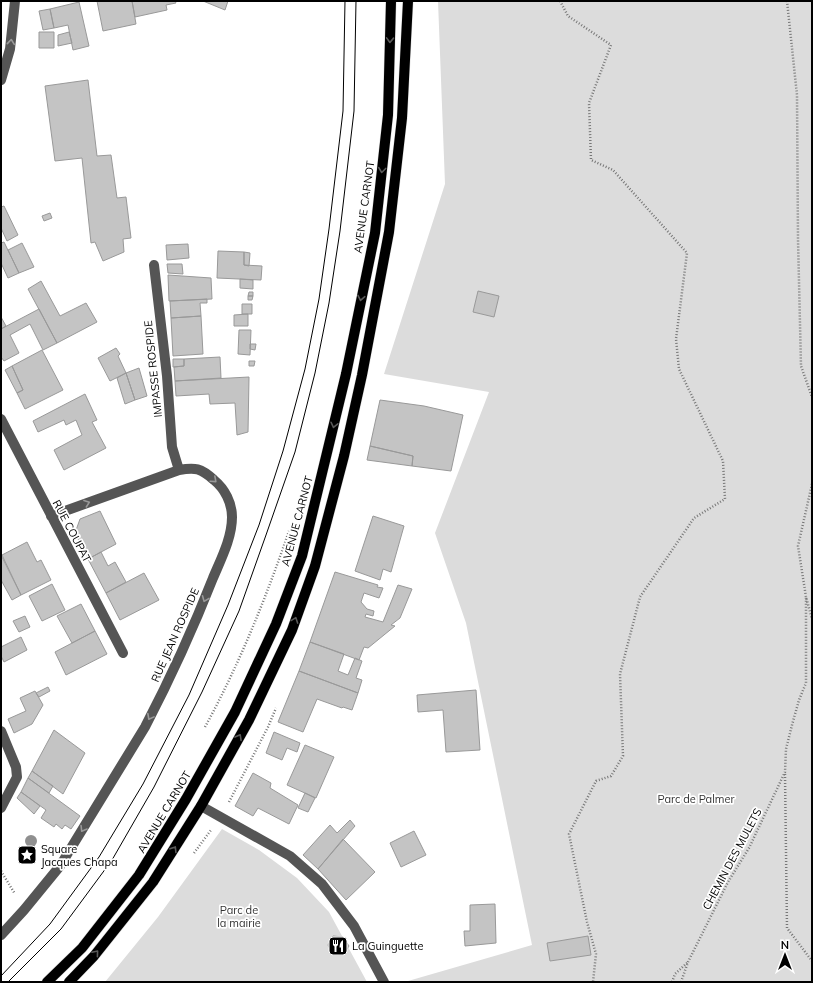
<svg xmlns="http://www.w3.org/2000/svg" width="813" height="983" viewBox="0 0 813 983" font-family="Mulish,sans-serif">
  <rect width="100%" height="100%" fill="#fff"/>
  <path fill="#dcdcdc" d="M 438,1 L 812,1 L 812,982 L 409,982 L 408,981 L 532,945 L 466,623 L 435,533 L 489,392 L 384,374 L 445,184 Z
    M 222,829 L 259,850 L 297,878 L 329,912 L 367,982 L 105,982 L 158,917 Z"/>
  <path fill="#c4c4c4" stroke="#999" d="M 97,1 L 132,1 L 136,24 L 103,31 Z
    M 132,1 L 175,1 L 176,3 L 166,5 L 167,10 L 135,17 Z
    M 203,1 L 228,1 L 225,10 Z
    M 79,2 L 89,46 L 73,50 L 68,25 L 54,28 L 50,9 Z
    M 50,9 L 54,28 L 43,30 L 39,11 Z
    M 39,32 L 54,32 L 54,48 L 39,48 Z
    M 69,32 L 72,43 L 58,46 L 58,35 Z
    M 88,80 L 97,156 L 111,155 L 117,198 L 126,197 L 131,238 L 123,239 L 124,252 L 103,261 L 95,242 L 91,243 L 82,158 L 55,161 L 45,86 Z
    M 4,206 L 18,235 L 7,241 L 1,228 L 1,207 Z
    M 50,213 L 52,218 L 44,221 L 42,216 Z
    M 4,242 L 19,273 L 8,278 L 1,263 L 1,243 Z
    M 22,243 L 34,267 L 19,273 L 8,250 Z
    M 188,244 L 189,258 L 167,260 L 166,245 Z
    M 218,251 L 244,252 L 244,265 L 262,266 L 261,280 L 217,278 Z
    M 244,252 L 250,253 L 249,266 L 244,265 Z
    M 167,264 L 182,264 L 183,274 L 168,273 Z
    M 168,275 L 211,278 L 212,299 L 169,301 Z
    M 240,279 L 253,280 L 253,289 L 240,288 Z
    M 41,281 L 60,316 L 86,303 L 97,322 L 57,343 L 28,289 Z
    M 478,291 L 499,296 L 494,317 L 473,312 Z
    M 249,292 L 253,292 L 253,296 L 248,296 Z
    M 248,296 L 253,296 L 252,300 L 248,300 Z
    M 207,299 L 207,303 L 200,303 L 201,316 L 171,318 L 170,301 Z
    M 242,304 L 252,304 L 252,314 L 242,314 Z
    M 39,309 L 57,343 L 43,350 L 30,324 L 10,335 L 19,353 L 4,361 L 1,357 L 1,329 Z
    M 248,314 L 248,326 L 234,326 L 234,315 Z
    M 201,316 L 203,354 L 173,356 L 171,318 Z
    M 1,317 L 6,326 L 1,329 Z
    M 239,330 L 251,330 L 250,355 L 238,354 Z
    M 250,344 L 256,344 L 255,350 L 250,349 Z
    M 116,348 L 120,354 L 118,356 L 126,373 L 110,381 L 98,358 Z
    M 42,350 L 63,390 L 25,409 L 17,393 L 23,390 L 12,366 Z
    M 220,357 L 221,378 L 175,381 L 174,367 L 184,366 L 184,359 Z
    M 173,359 L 184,359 L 184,366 L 173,367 Z
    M 249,361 L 255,361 L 254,366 L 249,366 Z
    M 12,366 L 23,390 L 17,393 L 5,370 Z
    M 139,368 L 147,396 L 135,400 L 126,373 Z
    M 126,373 L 135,400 L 125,404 L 117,378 Z
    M 249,377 L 248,432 L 237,435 L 235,403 L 210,404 L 209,394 L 176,396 L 175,381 Z
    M 85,394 L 97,420 L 92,422 L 106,448 L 64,470 L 54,450 L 82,435 L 76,420 L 66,425 L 64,420 L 38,432 L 33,421 Z
    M 380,400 L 424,406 L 463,415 L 451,471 L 412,466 L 413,456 L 370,446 Z
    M 370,446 L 413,456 L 412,466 L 367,460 Z
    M 100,511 L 116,544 L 88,559 L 75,533 L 80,519 Z
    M 373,516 L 404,526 L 391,572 L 383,569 L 380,580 L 355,571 Z
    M 27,542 L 37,562 L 41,560 L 51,580 L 21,595 L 2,555 Z
    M 101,552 L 108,566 L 115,562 L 126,582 L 106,593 L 88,559 Z
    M 1,555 L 21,595 L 12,600 L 1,580 Z
    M 335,572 L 378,585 L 377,587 L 383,588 L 379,598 L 364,593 L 361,602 L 367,609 L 374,611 L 373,616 L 366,614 L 365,617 L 383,622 L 398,585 L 412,589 L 400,618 L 391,625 L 395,626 L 368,648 L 364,647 L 359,660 L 310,642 Z
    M 144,573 L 159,600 L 120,620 L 106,593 Z
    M 52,584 L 65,610 L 42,621 L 29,596 Z
    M 81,604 L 95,631 L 72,643 L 57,616 Z
    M 25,616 L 30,627 L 19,632 L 13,621 Z
    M 95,631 L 107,654 L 66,675 L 55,652 Z
    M 21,637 L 27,650 L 4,662 L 1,656 L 1,647 Z
    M 310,642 L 344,654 L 338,671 L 348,675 L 355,658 L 362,661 L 356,678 L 362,680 L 358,693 L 299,671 Z
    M 299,671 L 358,693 L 352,710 L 343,707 L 342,708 L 317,699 L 303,732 L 278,722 Z
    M 48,687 L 50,691 L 39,697 L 36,693 Z
    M 476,690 L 480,750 L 446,752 L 443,710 L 418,712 L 417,695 Z
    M 35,691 L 43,705 L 32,724 L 14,733 L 8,719 L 26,711 L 20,698 Z
    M 54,730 L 85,753 L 63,794 L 32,771 Z
    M 274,732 L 300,743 L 297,752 L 287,748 L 282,760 L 266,753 Z
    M 305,745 L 334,757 L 316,798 L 287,785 Z
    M 32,771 L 53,786 L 49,793 L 28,778 Z
    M 253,773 L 271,783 L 270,788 L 298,805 L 289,824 L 258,808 L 253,816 L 235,806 Z
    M 28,778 L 80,816 L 71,829 L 65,825 L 62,829 L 56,824 L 54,827 L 41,818 L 46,810 L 21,792 Z
    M 21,792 L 40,806 L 34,814 L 17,798 Z
    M 305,793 L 315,798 L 308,812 L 298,808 Z
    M 350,820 L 355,826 L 318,869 L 303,855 L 330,825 L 337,833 Z
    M 414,831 L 426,855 L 401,867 L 390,843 Z
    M 343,839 L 375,872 L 346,900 L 318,869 Z
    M 495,904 L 496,943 L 465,946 L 464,931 L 470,931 L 470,905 Z
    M 333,936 L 343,937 L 349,946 L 343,955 L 333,955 L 328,945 Z
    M 588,936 L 591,955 L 550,961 L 547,943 Z"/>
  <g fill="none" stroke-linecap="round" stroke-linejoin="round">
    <defs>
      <path id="major" d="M 47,982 L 82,948 L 139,875 L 186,799 L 235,712 L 276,624 L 302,556 L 346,374 L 375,233 L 388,115 L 391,1
        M 69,982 L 94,956 L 153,882 L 201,806 L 249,720 L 292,630 L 315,566 L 344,456 L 362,375 L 389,232 L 402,118 L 408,1"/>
    </defs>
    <use href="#major" stroke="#dbdbdb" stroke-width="11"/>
    <path stroke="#777" stroke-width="2.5" stroke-dasharray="1 2" stroke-linecap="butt" d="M 560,1 L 568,16 L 611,45 L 589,103 L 591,160 L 613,170 L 687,253 L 676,339 L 679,369 L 723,461 L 725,499 L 694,518 L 640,597 L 620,674 L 623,756 L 611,776 L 596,781 L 569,834 L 587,922 L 596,954 L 593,982
      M 787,1 L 797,95 L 798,239 L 801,366 L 812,397
      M 812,484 L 798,546 L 806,597 L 812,619
      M 205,727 C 239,665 266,598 289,531
      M 785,774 L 787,928 L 812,961
      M 229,802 L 268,727 L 276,708
      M 194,853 L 211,830
      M 1,871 L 15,894
      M 672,982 L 675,974 L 688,962
      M 681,982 L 688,962 L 728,882 L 749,848 L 785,772 L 786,749 L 792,725 L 799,700 L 806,683 L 806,597"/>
    <path stroke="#555" stroke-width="10" d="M 1,80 L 10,49 L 15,1
      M 154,265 L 167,376 L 172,447 L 179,470
      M 1,419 L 123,653
      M 1,731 L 16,767 L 17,777 L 1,808
      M 201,806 L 290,856 L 322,884 L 354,926 L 384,982
      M 1,935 L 24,910 L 60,866 L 145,727 C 170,679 193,629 213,578 C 221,559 232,538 232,517 C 232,503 225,489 214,480 C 201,468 195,467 179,470 L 51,516"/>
    <use href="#major" stroke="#000" stroke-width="10"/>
    <path stroke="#000" stroke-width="1" d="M 1,976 L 50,924 L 99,857 L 143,784 L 189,695 L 228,605 L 259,525 L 283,451 L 305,369 L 319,299 L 329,229 L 343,111 L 345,1
      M 8,982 L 61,929 L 112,860 L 154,787 L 202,692 L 239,611 L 266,535 L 295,452 L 315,373 L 329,303 L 340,231 L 354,111 L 356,1"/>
  </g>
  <circle fill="#8f8f8f" cx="31" cy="841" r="6"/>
  <defs><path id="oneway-chevron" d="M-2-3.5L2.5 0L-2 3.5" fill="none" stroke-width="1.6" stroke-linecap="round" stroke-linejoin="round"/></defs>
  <g stroke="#595959">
    <use href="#oneway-chevron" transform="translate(390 40) rotate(92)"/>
    <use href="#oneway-chevron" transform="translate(382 170) rotate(97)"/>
    <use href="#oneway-chevron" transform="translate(361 298) rotate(101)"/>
    <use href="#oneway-chevron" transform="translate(334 425) rotate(103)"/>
    <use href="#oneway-chevron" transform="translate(295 620) rotate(-70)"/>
    <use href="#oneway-chevron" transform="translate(239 737) rotate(-61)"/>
    <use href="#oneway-chevron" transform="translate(174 849) rotate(-58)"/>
    <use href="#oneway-chevron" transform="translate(96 953) rotate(-50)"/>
  </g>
  <g stroke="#999">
    <use href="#oneway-chevron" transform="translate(11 42) rotate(-84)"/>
    <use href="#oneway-chevron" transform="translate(214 480) rotate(42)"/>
    <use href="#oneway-chevron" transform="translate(87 503) rotate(-20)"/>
    <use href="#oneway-chevron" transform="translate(205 599) rotate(112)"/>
    <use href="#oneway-chevron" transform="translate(150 717) rotate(118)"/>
    <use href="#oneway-chevron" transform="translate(83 829) rotate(121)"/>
  </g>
  <defs>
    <symbol id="sight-square" viewBox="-11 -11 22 22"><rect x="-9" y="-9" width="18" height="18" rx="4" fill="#000" stroke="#fff"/><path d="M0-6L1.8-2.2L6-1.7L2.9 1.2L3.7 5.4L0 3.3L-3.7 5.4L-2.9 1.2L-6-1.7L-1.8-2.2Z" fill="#fff"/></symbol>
    <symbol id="restaurant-square" viewBox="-11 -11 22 22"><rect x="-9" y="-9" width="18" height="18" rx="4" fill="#000" stroke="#fff"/><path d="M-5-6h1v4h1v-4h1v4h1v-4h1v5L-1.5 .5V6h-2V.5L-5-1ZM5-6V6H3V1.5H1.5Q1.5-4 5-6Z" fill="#fff"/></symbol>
  </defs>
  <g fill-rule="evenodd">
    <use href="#sight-square" x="16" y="844" width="22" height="22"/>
    <use href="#restaurant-square" x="327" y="935" width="22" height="22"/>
  </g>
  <g text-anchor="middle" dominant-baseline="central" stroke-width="3.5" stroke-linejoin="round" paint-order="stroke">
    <g font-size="11" fill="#000" stroke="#fff">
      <text transform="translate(364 207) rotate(-82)">AVENUE CARNOT</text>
      <text transform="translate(153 369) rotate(-96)">IMPASSE ROSPIDE</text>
      <text transform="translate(297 521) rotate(-75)">AVENUE CARNOT</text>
      <text transform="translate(72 531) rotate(62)">RUE COUPAT</text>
      <text transform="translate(175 635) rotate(-66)">RUE JEAN ROSPIDE</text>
      <text transform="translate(164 812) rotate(-59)">AVENUE CARNOT</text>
      <text transform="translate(732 859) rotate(-62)">CHEMIN DES MULETS</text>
    </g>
    <g font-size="11" fill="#333" stroke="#fff">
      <text x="696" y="799">Parc de Palmer</text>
      <text x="239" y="910">Parc de<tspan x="239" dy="13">la mairie</tspan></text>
    </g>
    <g font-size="11" fill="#000" stroke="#fff" text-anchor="start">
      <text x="41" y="849">Square<tspan x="41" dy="13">Jacques Chapa</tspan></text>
      <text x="352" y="946">La Guinguette</text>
    </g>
  </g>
  <rect width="813" height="983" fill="none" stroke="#000000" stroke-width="4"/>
  <g transform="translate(785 955)" stroke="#ffffff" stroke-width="3" paint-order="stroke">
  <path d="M0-3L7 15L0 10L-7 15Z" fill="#000000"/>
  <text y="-6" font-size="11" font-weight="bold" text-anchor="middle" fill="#000000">N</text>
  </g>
</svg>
